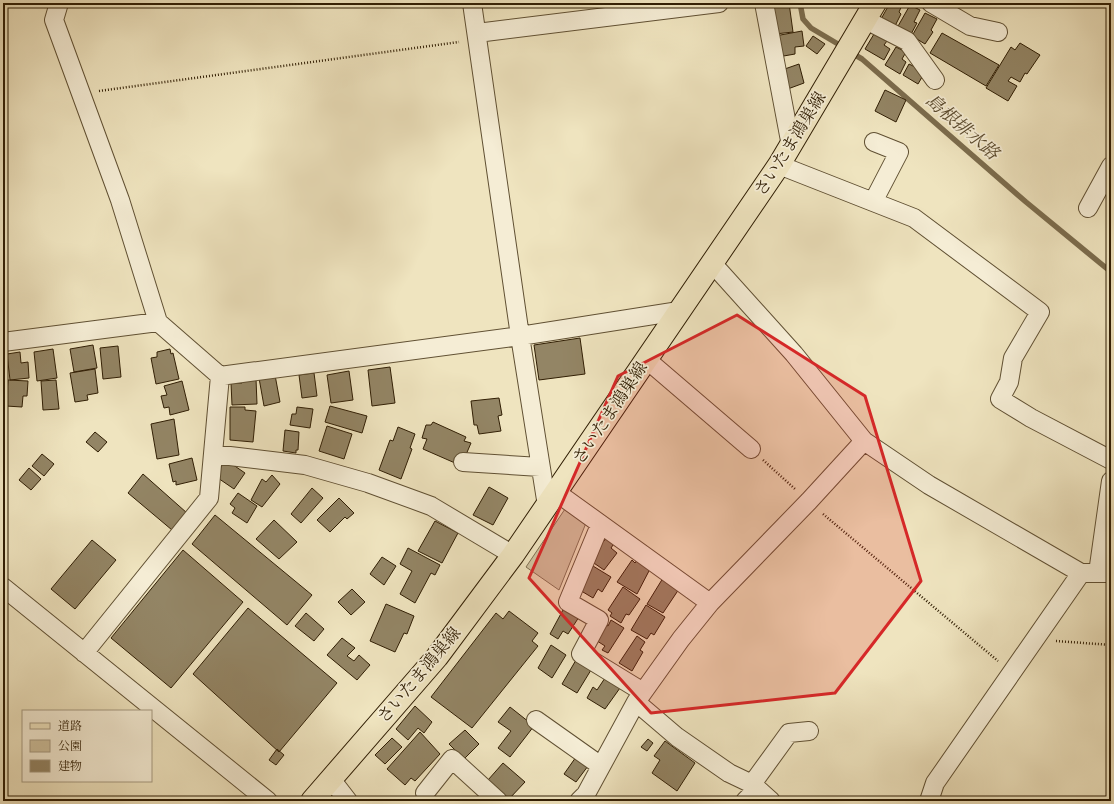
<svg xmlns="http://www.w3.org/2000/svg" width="1114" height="804" viewBox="0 0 1114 804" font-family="Cardo,'Noto Serif JP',serif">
  <rect width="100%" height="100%" fill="#efe4bf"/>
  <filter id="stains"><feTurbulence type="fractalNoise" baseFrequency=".005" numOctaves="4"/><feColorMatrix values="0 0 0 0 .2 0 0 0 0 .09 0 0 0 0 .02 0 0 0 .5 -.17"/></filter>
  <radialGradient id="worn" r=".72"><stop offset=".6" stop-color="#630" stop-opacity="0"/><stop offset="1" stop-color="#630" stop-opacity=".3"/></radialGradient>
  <path fill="#cfc29f" stroke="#807052" d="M 565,509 L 586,523 L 559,590 L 526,567 Z"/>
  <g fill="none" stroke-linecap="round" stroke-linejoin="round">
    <path stroke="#7c6d4e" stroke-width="5.5" d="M 800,3 L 803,19 L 811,28 L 843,47
      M 850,52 L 862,59 L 1026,202 L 1111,272"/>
  </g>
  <path fill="#938565" stroke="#301e04" d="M 771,3 L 789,3 L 793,32 L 775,34 Z
    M 890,3 L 903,3 L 899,12 L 901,14 L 895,26 L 881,19 Z
    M 910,5 L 920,10 L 914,22 L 917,23 L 910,36 L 897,28 Z
    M 925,13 L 937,19 L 931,30 L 933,32 L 925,44 L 912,36 Z
    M 802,31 L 804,46 L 795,47 L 795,54 L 778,57 L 775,36 Z
    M 942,33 L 999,65 L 986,86 L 930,53 Z
    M 874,34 L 887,41 L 884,45 L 890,49 L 884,60 L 865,49 Z
    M 813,36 L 825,44 L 817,54 L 806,46 Z
    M 1020,43 L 1040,55 L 1027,74 L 1025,73 L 1020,82 L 1011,77 L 1008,81 L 1017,86 L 1008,101 L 986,88 L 1011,47 L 1015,50 Z
    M 896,47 L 906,52 L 902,59 L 906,62 L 900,74 L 885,65 Z
    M 799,64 L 804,83 L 785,90 L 779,71 Z
    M 909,64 L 925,72 L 918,84 L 903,75 Z
    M 885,90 L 906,100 L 896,122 L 875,111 Z
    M 580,338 L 585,374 L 539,380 L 534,345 Z
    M 93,345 L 97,368 L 74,372 L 70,349 Z
    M 118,346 L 121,377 L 103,379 L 100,348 Z
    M 53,349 L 57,378 L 37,381 L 34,352 Z
    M 170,349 L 171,354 L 173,353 L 179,379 L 156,384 L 151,358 L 157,357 L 157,352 Z
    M 20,352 L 21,363 L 28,362 L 29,378 L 10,380 L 7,354 Z
    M 390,367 L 395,403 L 372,406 L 368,370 Z
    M 95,369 L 98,393 L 87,395 L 88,400 L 75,402 L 70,373 Z
    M 349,371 L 353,400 L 331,403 L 327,375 Z
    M 314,373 L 317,396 L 302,398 L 299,375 Z
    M 275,375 L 280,402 L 264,406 L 259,378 Z
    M 256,379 L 257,404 L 232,405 L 231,383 L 242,383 L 242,380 Z
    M 8,380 L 28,381 L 27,396 L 23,396 L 22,407 L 6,406 Z
    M 56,380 L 59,409 L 43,410 L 41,381 Z
    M 182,381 L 189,410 L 170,415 L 169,407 L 164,408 L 161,396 L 167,395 L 164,386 Z
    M 499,398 L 502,415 L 498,416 L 501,431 L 479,434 L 477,425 L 474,425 L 471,401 Z
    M 330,406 L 367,416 L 362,433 L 325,422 Z
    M 230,407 L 245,407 L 245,410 L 256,411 L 253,442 L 230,440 Z
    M 297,407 L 313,409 L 310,428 L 290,425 L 292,414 L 296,414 Z
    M 174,419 L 179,455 L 157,459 L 151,424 Z
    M 433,422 L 466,437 L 464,441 L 471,443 L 465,457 L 455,463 L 423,449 L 427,439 L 422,438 L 426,425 L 431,425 Z
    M 327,426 L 352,434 L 344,459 L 319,451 Z
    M 398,427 L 415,434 L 410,448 L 412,449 L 401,479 L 379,470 L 390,440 L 393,441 Z
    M 285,430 L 299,432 L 298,450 L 296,450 L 296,453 L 283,451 Z
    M 95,432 L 107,442 L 98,452 L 86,442 Z
    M 42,454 L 54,464 L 44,476 L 32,466 Z
    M 192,458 L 197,480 L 176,485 L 176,481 L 173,482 L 169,464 Z
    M 226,460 L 245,473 L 234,489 L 215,476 Z
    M 29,468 L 41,479 L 31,490 L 19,480 Z
    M 143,474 L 187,513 L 172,530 L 128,493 Z
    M 272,475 L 280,484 L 262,507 L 251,500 L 262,479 L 266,482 Z
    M 489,487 L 508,498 L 493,525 L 473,515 Z
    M 312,488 L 323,498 L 301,523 L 291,514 Z
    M 238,493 L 257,506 L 247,523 L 232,513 L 235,508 L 230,504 Z
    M 339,498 L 354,513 L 347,519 L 345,517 L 330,532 L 317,520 Z
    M 215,515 L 312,595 L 287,625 L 192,544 Z
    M 274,520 L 297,542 L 279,559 L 256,539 Z
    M 435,521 L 458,533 L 442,563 L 418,551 Z
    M 607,537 L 615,542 L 611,548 L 617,553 L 604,570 L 588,559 L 599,538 L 604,541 Z
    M 92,540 L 116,560 L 75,609 L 51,589 Z
    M 408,548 L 440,565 L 435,575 L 431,573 L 415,603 L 400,594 L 412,571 L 400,564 Z
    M 183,550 L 243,602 L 171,688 L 111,638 Z
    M 382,557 L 396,566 L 384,585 L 370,574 Z
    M 632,560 L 635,563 L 637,560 L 650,569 L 637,594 L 617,582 Z
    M 593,566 L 611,577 L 602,592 L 598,589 L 593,598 L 578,589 Z
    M 663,578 L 679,589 L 663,613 L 647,604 Z
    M 623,587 L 640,599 L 629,615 L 626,614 L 621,623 L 610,616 L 612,613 L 608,610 Z
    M 352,589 L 365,602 L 351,615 L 338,602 Z
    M 386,604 L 414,616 L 407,634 L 404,633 L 395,652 L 370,641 Z
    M 646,605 L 665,617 L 654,635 L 651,633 L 647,639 L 631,630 Z
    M 248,608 L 337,683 L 279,752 L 193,674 Z
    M 564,608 L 579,617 L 568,634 L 563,631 L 558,639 L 550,634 Z
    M 509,611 L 538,633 L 532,641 L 538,646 L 472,728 L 431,697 L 496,613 L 503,619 Z
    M 306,613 L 324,629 L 314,641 L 295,626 Z
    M 611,620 L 624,628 L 608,653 L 602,650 L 605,646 L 594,639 L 603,623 L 608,626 Z
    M 637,636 L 645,642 L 640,650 L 643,652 L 632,671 L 619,663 Z
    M 342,638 L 355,648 L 347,656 L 354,661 L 359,655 L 370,665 L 357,680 L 327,655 Z
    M 551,645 L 566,655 L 552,678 L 538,668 Z
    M 576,660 L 591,670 L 577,693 L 562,684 Z
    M 605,678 L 620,688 L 605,709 L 587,698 L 593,687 L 597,690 Z
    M 415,706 L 432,722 L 424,733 L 418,728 L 408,740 L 396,729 Z
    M 510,707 L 534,726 L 510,757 L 498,748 L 511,731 L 498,722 Z
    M 465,730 L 479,744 L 464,759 L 449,744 Z
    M 420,732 L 440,754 L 415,781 L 411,778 L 405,785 L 387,769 Z
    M 392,738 L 402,747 L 385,764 L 375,755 Z
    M 648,739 L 653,743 L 647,751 L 641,747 Z
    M 665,741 L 695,763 L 677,791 L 652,773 L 660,760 L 654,756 Z
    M 277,749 L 284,755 L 276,765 L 269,760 Z
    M 576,757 L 588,766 L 576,782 L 564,774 Z
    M 503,763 L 525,782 L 509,799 L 488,780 Z"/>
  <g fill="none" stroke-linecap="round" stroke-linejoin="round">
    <defs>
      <path id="minor" d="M 59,3 L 54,20 L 120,200 L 158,322
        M 472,3 L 520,336 L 547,506
        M 764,3 L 791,146
        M 931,3 L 970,26 L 998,32
        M 866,20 L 907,41 L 935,80
        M 477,33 L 719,3
        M 779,165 L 914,218 L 1040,312 L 1013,358 L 1009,382 L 1000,399 L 1031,418 L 1111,460
        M 873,202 L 899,152 L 874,142
        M 1088,208 L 1111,166
        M 712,263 L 794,354 L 864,441 L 929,485 L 1081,573 L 1111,573
        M 3,342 L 158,322 L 220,376 L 520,336 L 679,311
        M 646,359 L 751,449
        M 213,454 L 305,465 L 368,483 L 431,506 L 513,555
        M 463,462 L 540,467
        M 556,492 L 710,603
        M 600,525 L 568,602 L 599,620 L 581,654 L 643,692
        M 1098,573 L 1111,481
        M 3,587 L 268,801
        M 84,653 L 209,498 L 220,376
        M 636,702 L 677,737 L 729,773 L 752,784 L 771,801
        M 536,720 L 601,766
        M 331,779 L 348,801
        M 752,784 L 789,733 L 809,731
        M 425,793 L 452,759 L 498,801
        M 579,801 L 586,794 L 636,702 L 681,639 L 710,603 L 809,501 L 864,441
        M 745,801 L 757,789
        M 929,801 L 935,783 L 1081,573"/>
      <path id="major" d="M 312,801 L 437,657 L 513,555 L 779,165 L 875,3"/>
    </defs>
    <use href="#minor" stroke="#605033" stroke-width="20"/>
    <use href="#major" stroke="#301e04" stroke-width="24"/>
    <path stroke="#301e04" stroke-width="2.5" stroke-dasharray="1 2" stroke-linecap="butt" d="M 99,91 L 459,42
      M 763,460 L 795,489
      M 823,514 L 998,661
      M 1056,641 L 1111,645"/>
    <use href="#minor" stroke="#f5edd5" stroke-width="18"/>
    <use href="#major" stroke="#efe4bf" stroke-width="22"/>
  </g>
  <path fill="#d62828" fill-opacity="0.2" stroke="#d62828" stroke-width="3" stroke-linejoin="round" d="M 737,315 L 865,396 L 921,581 L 835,693 L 651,713 L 529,578 L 618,376 Z"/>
  <g text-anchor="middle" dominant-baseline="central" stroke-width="3.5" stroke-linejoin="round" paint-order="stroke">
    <g font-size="17" fill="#301e04" stroke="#f5edd5">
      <text transform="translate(790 144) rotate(-58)">さいたま鴻巣線</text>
      <text transform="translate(610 413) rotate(-56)">さいたま鴻巣線</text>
      <text transform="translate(419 675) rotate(-50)">さいたま鴻巣線</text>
    </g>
    <g font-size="18" font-style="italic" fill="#5c4c2f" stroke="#f5edd5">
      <text transform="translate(962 127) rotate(41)">島根排水路</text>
    </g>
  </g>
  <rect width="1114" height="804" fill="none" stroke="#efe4bf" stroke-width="16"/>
  <rect x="4" y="4" width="1106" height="796" fill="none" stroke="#301e04" stroke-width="2"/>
  <rect x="8" y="8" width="1098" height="788" fill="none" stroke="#301e04"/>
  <rect x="22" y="710" width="130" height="72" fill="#f5edd5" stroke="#a69a81"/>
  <rect x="30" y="723" width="20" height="6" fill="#efe4bf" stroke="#a69a81"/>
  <text x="58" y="730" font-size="12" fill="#301e04">道路</text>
  <rect x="30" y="740" width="20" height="12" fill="#cfc29f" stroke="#a69a81"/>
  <text x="58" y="750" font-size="12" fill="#301e04">公園</text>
  <rect x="30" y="760" width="20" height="12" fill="#938565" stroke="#a69a81"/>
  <text x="58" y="770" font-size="12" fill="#301e04">建物</text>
  <rect width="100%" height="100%" filter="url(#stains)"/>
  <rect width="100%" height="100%" fill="url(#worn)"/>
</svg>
